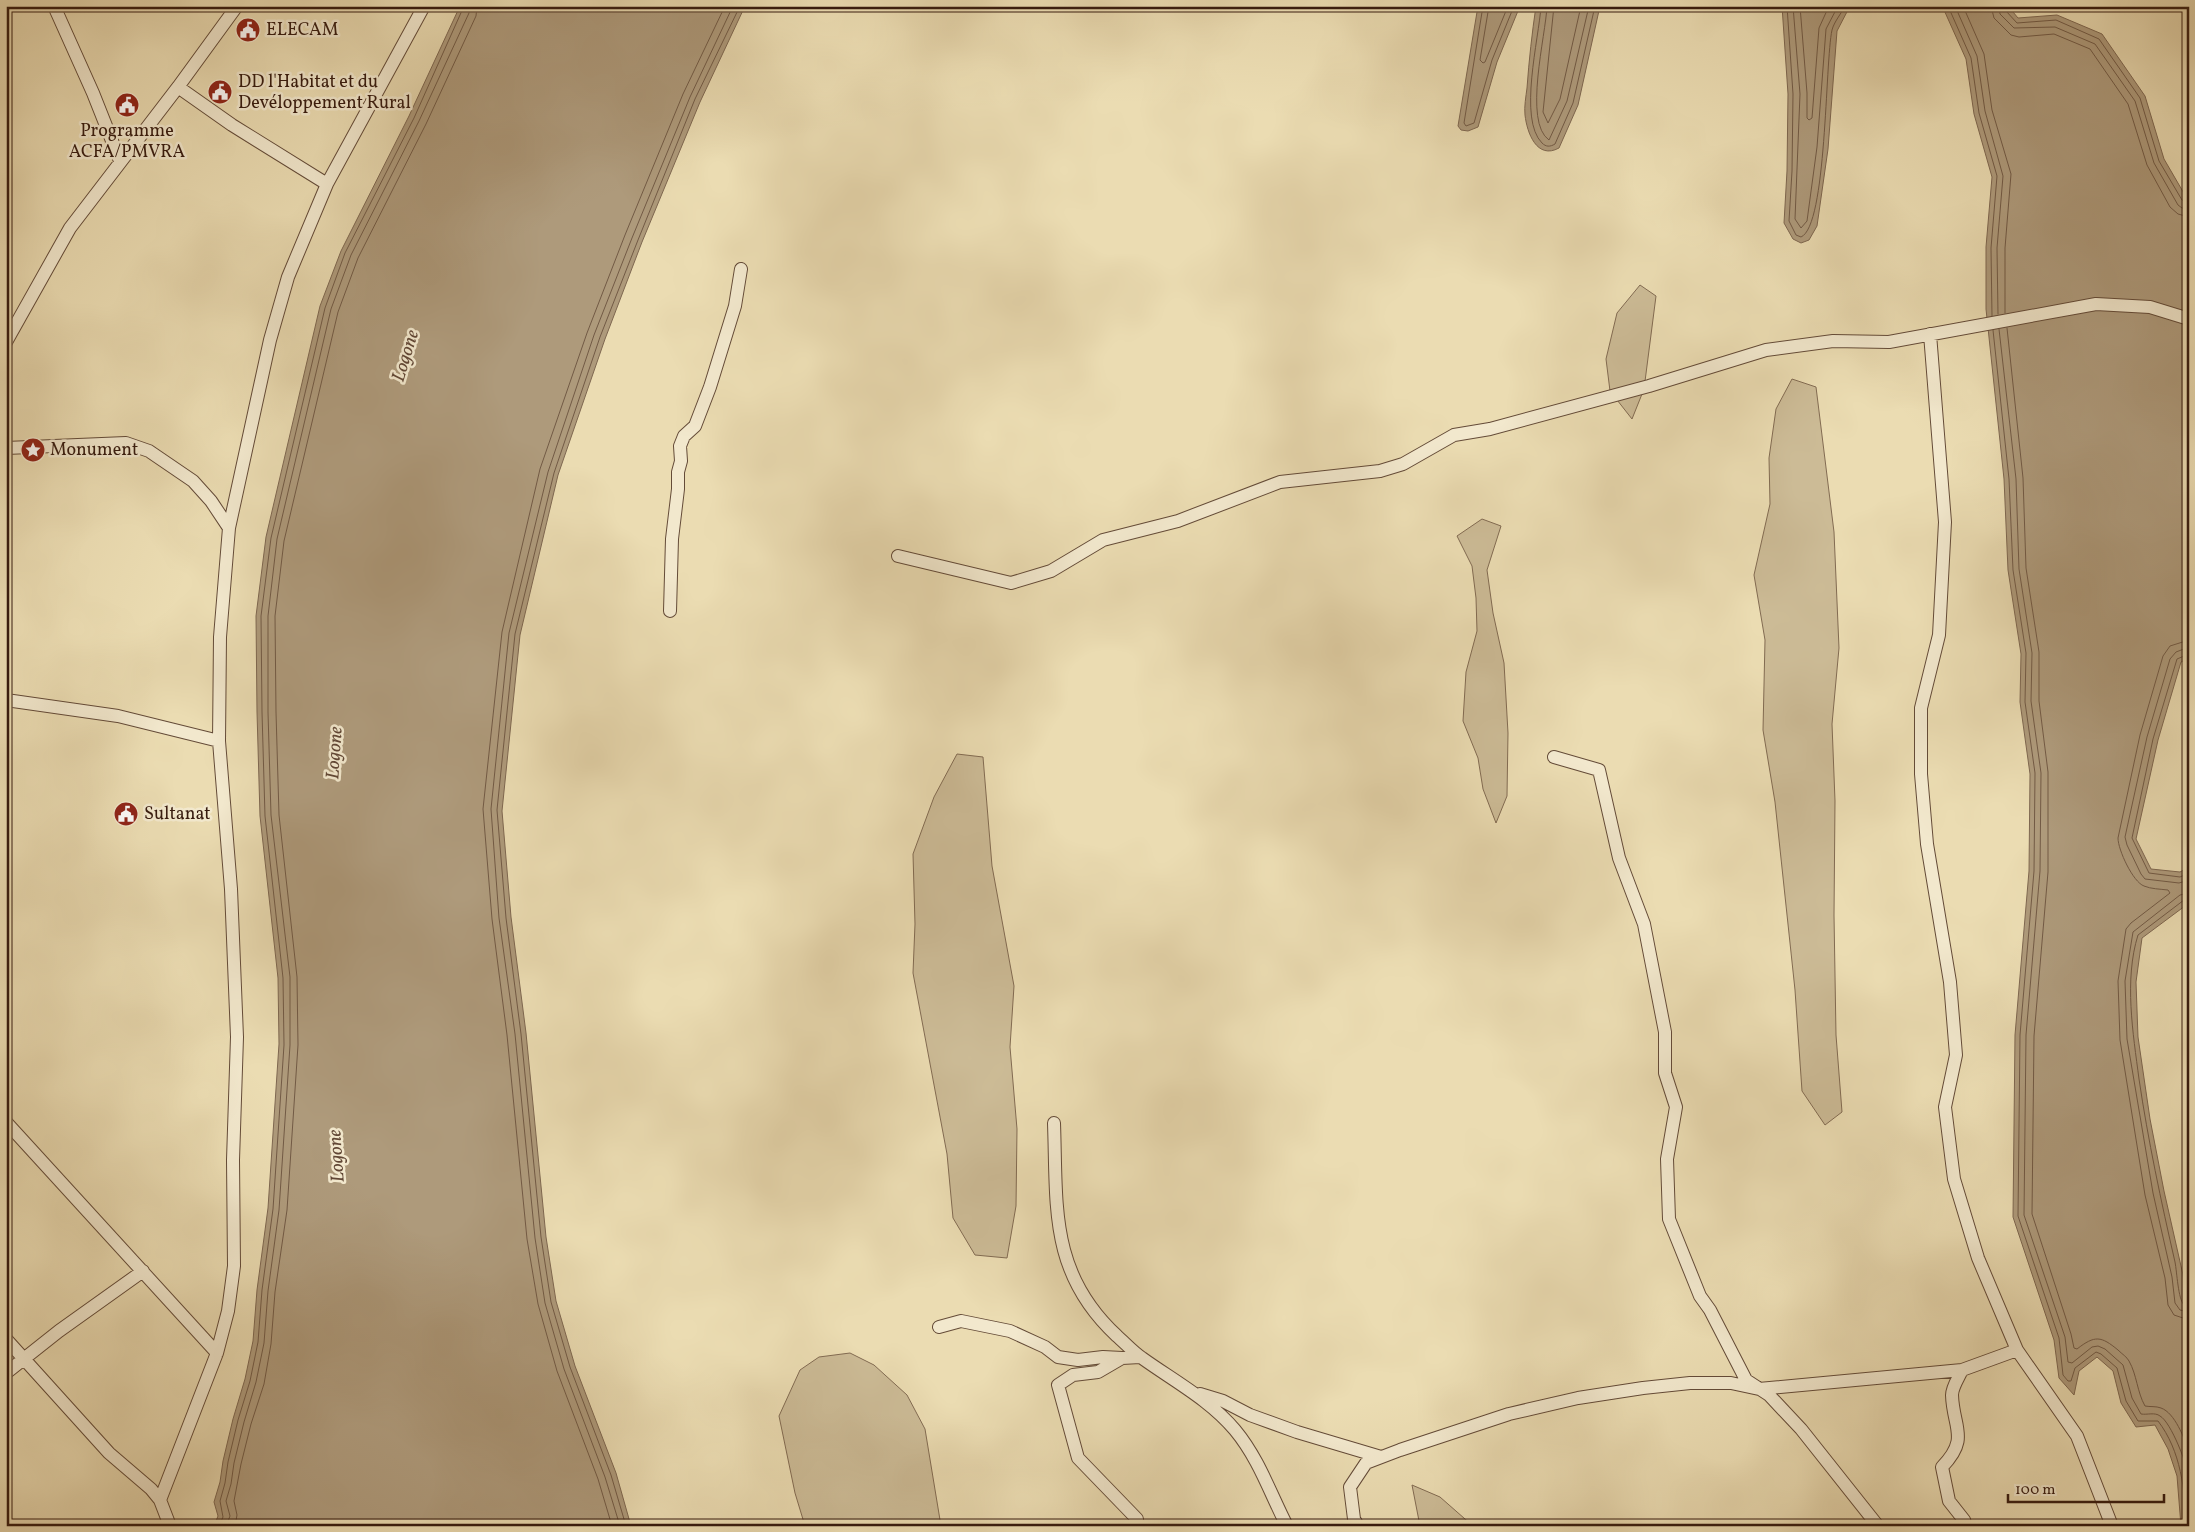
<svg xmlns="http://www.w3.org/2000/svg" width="2195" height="1532" viewBox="0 0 2195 1532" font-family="Vollkorn,serif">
  <rect width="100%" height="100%" fill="#ebdcb2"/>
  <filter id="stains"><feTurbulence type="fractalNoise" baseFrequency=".004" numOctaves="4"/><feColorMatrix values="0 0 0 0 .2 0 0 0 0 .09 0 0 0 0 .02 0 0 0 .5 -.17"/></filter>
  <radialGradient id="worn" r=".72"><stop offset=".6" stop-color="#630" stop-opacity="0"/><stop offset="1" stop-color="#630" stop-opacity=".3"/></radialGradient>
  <path fill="#ccbb96" stroke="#826b52" d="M 1640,285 L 1656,296 L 1644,389 L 1632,419 L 1610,391 L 1606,359 L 1617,313 Z
    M 1792,379 L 1816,387 L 1834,532 L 1839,648 L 1832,724 L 1835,801 L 1834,915 L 1836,1035 L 1842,1112 L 1825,1125 L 1802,1091 L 1795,990 L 1775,802 L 1763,730 L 1765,640 L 1754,575 L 1770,504 L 1769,458 L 1776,409 Z
    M 1482,519 L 1501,526 L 1487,570 L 1493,613 L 1504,663 L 1508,733 L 1507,796 L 1496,823 L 1483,789 L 1478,758 L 1463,721 L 1466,672 L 1477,631 L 1476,598 L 1472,566 L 1457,536 Z
    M 957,754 L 983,757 L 992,866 L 1014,986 L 1010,1047 L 1017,1129 L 1016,1206 L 1007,1258 L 975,1255 L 953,1218 L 947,1154 L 913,973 L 915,924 L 913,854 L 934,797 Z
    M 850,1353 L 874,1365 L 907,1395 L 925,1429 L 941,1526 L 805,1526 L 795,1493 L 779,1416 L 800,1370 L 819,1357 Z
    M 1412,1485 L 1440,1497 L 1473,1526 L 1420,1526 Z"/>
  <path fill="#ae9a7b" stroke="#7e6750" d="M 460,6 L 745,6 L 700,102 L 642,242 L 605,339 L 558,475 L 520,635 L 502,811 L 511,917 L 526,1033 L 546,1237 L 556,1301 L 575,1366 L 616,1473 L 631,1526 L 214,1526 L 218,1516 L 214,1502 L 220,1482 L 223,1461 L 233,1419 L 245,1379 L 253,1341 L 257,1290 L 268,1208 L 279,1044 L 278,978 L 260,816 L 257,712 L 256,616 L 266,537 L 320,306 L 341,251 L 409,116 Z
    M 1478,6 L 1520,6 L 1497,62 L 1478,127 L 1468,131 L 1461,130 L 1458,126 Z
    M 1536,6 L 1600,6 L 1578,105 L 1559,148 C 1537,160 1527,133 1525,115 C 1524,107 1526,96 1527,88 C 1529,60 1532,33 1536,6 Z
    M 1782,6 L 1850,6 L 1837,31 L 1828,149 L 1817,226 L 1809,240 L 1801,243 L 1793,239 L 1784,223 L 1787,171 L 1788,94 Z
    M 1940,6 L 2008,6 L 2018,18 L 2057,15 L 2102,34 L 2145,96 L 2164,159 L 2189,202 L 2189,658 L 2181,662 L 2158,740 L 2136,839 L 2151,869 L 2180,872 L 2189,867 L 2189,903 L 2142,938 L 2136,982 L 2138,1037 L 2150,1119 L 2164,1191 L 2183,1275 L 2189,1320 L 2189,1526 L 2181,1526 L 2177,1476 L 2168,1449 L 2155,1425 L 2136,1427 L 2121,1403 L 2113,1371 L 2097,1357 L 2079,1371 L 2074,1395 L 2059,1378 L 2054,1340 L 2013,1217 L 2015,1035 L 2029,871 L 2030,774 L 2020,702 L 2021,654 L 2008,570 L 2004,479 L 1986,309 L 1986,247 L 1992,177 L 1974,114 L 1966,59 L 1944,10 Z"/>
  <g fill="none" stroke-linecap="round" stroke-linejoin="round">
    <path stroke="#725a45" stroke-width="1" d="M 1483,6 L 1464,123 L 1466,126 L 1474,123 L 1492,60 L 1514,6
      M 1489,6 L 1480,60 L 1483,63 L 1485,62 L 1508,6
      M 1541,6 C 1539,39 1518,119 1542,143 C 1546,147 1550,147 1555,144 L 1573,103 L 1595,6
      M 1547,6 C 1546,35 1523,122 1549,140 L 1567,101 L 1589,6
      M 1554,6 L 1543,112 L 1548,123 L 1560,99 L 1581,6
      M 1787,6 L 1793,94 L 1792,171 L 1789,221 L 1796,235 L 1801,237 C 1827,226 1825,62 1832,30 C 1834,22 1841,14 1845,6
      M 1793,6 L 1800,94 L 1795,219 L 1801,228 L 1807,221 L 1817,147 L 1826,29 L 1838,6
      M 1800,6 L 1807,93 L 1807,118 L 1809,120 L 1812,118 L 1819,28 L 1829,6
      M 1948,6 L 1971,58 L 1979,113 L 1997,176 L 1991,248 L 1992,316
      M 1955,6 L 1977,56 L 1985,111 L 2003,176 L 1997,248 L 1998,314
      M 1963,6 L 1984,54 L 1992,110 L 2011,174 L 2005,248 L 2005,313
      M 1991,6 L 1994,18 L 2011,35 L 2019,37 L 2054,34 L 2090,49 L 2128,104 L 2147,165 L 2170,207 L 2178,214 L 2189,217
      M 1999,6 L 2000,14 L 2014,28 L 2055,27 L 2095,44 L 2135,101 L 2154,163 L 2178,205 L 2182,208 L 2189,209
      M 2005,6 L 2006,11 L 2017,23 L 2056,20 L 2099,39 L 2140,98 L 2159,161 L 2182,200 L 2189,203
      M 2007,328 L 2023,478 L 2026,568 L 2039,652 L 2039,701 L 2048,772 L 2048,872 L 2034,1036 L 2032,1214 L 2071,1334 L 2074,1348 L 2077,1349 C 2095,1335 2101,1336 2118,1350 C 2122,1354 2127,1357 2129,1361 C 2137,1375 2137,1392 2145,1406 C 2150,1407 2156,1406 2161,1408 C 2175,1413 2184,1438 2189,1451
      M 1999,329 L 2016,479 L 2019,569 L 2032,653 L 2031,701 L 2041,773 L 2040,871 L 2026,1035 L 2024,1215 L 2065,1337 L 2068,1362 L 2072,1363 L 2092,1347 L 2098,1346 L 2105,1349 L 2123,1365 L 2132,1398 L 2141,1414 C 2147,1415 2155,1412 2160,1416 C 2171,1422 2188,1466 2189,1479
      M 1993,330 L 2009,479 L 2013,570 L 2026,653 L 2025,702 L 2035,773 L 2034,871 L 2020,1035 L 2018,1216 L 2059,1338 L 2063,1375 L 2068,1381 L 2071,1381 L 2075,1368 L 2096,1352 L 2101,1354 L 2117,1368 L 2126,1401 L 2138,1421 L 2158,1421 C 2181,1451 2185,1490 2186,1526
      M 2189,640 L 2170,646 L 2163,656 L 2140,735 L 2118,838 C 2118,850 2133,882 2144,886 C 2151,889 2160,889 2168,890 L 2170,893 L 2131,923 L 2126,929 L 2118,981 L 2120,1040 L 2145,1195 L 2165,1278 L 2168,1305 L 2174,1315 L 2189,1320
      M 2189,647 L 2176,652 L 2170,659 L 2147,737 L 2125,837 L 2127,845 L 2141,874 L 2145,879 L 2179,883 L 2189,880
      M 2189,654 L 2177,659 L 2153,739 L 2132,838 L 2149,873 L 2180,877 L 2189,873
      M 2189,893 L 2180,895 L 2133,932 L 2125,981 L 2127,1039 L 2153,1193 L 2172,1277 L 2175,1303 L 2180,1310 L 2189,1312
      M 2189,899 L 2184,900 L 2138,935 C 2124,980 2133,1033 2139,1079 C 2148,1140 2161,1201 2175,1262 C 2177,1272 2178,1299 2184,1305 L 2189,1306
      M 219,1526 L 223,1517 L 220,1501 L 225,1483 L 228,1462 L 238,1420 L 250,1381 L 258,1342 L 262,1290 L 273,1209 L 284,1045 L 283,978 L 265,816 L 262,712 L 261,616 L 271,538 L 325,308 L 345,253 L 414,118 L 464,6
      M 226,1526 L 230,1516 L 226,1501 L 231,1484 L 234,1463 L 244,1422 L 256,1382 L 264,1343 L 268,1291 L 279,1210 L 290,1045 L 290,977 L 271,815 L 268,712 L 268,616 L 277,539 L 331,309 L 351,255 L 419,121 L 469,13 L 470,6
      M 235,1526 L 237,1515 L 234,1501 L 241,1464 L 251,1424 L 264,1384 L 271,1344 L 275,1292 L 287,1210 L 298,1045 L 297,977 L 279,815 L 276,712 L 275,616 L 284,541 L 338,312 L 358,258 L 426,124 L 476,16 L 477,6
      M 612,1526 L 598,1479 L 557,1371 L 538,1304 L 527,1239 L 507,1035 L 492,919 L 483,809 L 502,632 L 540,469 L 587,333 L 625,235 L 683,94 L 725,6
      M 620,1526 L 605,1477 L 564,1369 L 545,1303 L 535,1238 L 515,1034 L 499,918 L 491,809 L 509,633 L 548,472 L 594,335 L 632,238 L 690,97 L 733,6
      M 626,1526 L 611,1475 L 570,1367 L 551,1302 L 541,1237 L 521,1034 L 506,918 L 497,810 L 515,634 L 554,473 L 600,337 L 638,240 L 695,99 L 740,6"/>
    <defs>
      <path id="minor" d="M 54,6 L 93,93 L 120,161
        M 178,87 L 232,125 L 327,184
        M 1930,334 L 1945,522 L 1939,635 L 1921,708 L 1921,774 L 1927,844 L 1950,982 L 1956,1055 L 1945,1107 L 1954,1179 L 1978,1258 L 2017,1350 L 1962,1370 C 1959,1377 1952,1387 1952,1395 C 1953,1428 1970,1438 1942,1467 L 1949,1501 L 1964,1520 L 1966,1526
        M 6,342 L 70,228 L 178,87 L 237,6
        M 6,448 L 126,443 L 149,451 L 193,481 L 211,501 L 229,528
        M 898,556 L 1011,583 L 1051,571 L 1103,540 L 1178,521 L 1280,482 L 1380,471 L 1403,464 L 1454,435 L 1490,429 L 1649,386 L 1766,350 L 1833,341 L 1889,342 L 2096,304 L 2150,307 L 2189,319
        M 670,611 L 672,539 L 678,489 L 678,472 L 681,461 L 680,446 L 684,436 L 695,426 L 710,387 L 735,306 L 741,269
        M 6,700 L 118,716 L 219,741
        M 1554,757 L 1599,770 L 1619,858 L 1644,924 L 1665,1032 L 1665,1073 L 1676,1107 L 1667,1159 L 1669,1219 L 1700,1296 L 1710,1310 L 1746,1380 L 1769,1395 L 1801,1429 L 1878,1526
        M 6,1122 L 217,1353
        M 1054,1123 C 1057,1207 1049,1273 1117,1336 C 1125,1343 1133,1352 1142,1358 C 1174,1381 1210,1400 1235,1430 C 1259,1459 1270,1493 1287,1526
        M 939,1327 L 961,1321 L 1010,1331 L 1045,1347 L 1058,1357 L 1078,1360 L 1103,1357 L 1122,1358
        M 6,1339 L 109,1453 L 151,1489 L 160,1500
        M 2017,1350 L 2077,1436 L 2112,1526
        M 6,1373 L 59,1331 L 143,1271
        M 1200,1394 L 1223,1401 L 1250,1415 L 1297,1432 L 1381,1457
        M 170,1526 L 160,1500 L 217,1353 L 228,1311 L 234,1266 L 233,1160 L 237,1037 L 231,889 L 219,741 L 220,637 L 229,528 L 270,340 L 288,277 L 327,184 L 424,6
        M 1137,1526 L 1137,1519 L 1078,1458 L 1058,1385 L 1073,1375 L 1098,1372 L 1122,1358 L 1140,1357
        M 1358,1526 L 1354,1519 L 1350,1487 L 1366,1463 L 1400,1450 L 1509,1414 L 1578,1398 L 1643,1388 L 1690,1383 L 1731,1383 L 1759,1389 L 1962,1370"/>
    </defs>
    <use href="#minor" stroke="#644b38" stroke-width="14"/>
    <use href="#minor" stroke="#f2e8cd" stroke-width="12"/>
  </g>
  <defs>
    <symbol id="civic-disc" viewBox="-11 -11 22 22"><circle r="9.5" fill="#8f2418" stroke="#f2e8cd"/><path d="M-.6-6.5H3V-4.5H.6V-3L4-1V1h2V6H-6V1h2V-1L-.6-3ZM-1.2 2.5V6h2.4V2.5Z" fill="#fff"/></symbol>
    <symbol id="sight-disc" viewBox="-11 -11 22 22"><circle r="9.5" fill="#8f2418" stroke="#f2e8cd"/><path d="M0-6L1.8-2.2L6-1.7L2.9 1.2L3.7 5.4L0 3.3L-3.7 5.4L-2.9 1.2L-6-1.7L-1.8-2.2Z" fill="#fff"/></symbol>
  </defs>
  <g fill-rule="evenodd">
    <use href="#civic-disc" x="234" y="16" width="28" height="28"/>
    <use href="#civic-disc" x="206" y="78" width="28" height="28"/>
    <use href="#civic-disc" x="113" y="91" width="28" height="28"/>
    <use href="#sight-disc" x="19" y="436" width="28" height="28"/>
    <use href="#civic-disc" x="112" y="800" width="28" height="28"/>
  </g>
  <g text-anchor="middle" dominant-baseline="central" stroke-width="5" stroke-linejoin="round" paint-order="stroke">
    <g font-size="18" fill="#371b0f" stroke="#f2e8cd" text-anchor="start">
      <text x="266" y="30">ELECAM</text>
      <text x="238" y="82">DD l'Habitat et du<tspan x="238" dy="21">Devéloppement Rural</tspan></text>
      <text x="127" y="131" text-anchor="middle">Programme<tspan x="127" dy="21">ACFA/PMVRA</tspan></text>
      <text x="50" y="450">Monument</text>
      <text x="144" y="814">Sultanat</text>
    </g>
    <g font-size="19" font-style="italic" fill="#614735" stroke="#f2e8cd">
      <text transform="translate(406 356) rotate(-73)">Logone</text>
      <text transform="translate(335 753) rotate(-86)">Logone</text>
      <text transform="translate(337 1156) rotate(-94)">Logone</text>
    </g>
  </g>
  <rect width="2195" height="1532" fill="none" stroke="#ebdcb2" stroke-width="25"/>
  <rect x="8" y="8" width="2180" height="1517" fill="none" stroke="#371b0f" stroke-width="2.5"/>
  <rect x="12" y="12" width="2170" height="1507" fill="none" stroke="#371b0f"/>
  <path d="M2008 1494v8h156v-8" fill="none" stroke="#371b0f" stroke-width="2.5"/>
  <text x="2015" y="1494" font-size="15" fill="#371b0f" stroke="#f2e8cd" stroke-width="4" paint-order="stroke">100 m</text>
  <rect width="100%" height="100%" filter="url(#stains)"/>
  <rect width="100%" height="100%" fill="url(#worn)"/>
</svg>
